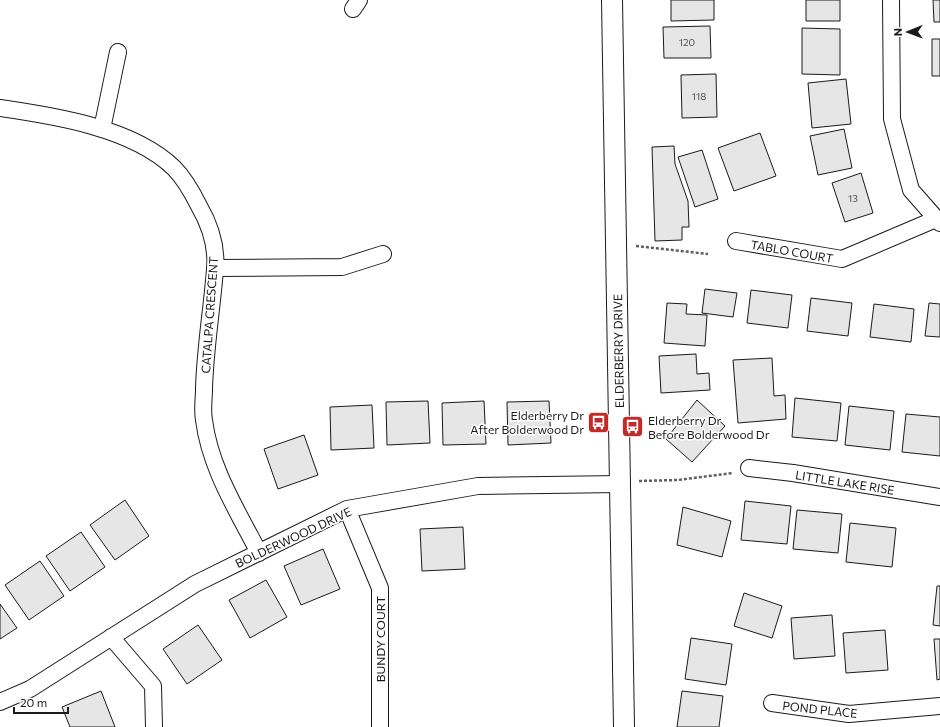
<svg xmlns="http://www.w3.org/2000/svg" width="940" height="727" viewBox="0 0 940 727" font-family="Commissioner,sans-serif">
  <rect width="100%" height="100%" fill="#fff"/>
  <path fill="#e6e6e6" stroke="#1a1a1a" d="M 671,0 L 714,0 L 714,20 L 671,21 Z
    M 806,0 L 840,0 L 840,21 L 806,21 Z
    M 933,0 L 940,0 L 940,22 L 934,22 Z
    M 710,26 L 711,58 L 664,58 L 663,27 Z
    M 802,28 L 840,29 L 840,75 L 802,74 Z
    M 932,39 L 940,39 L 940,76 L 932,76 Z
    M 716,74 L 717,117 L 682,118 L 681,75 Z
    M 846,79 L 851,124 L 812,128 L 808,83 Z
    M 844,129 L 852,168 L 818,175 L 810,136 Z
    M 760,133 L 776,176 L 734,191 L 718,148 Z
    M 674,146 L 675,164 L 688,201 L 689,227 L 682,227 L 682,240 L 655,241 L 652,147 Z
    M 702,150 L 718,199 L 695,207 L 678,157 Z
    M 861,173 L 873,213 L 845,222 L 832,183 Z
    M 705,289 L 737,293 L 733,317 L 702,313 Z
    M 751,290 L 792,295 L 788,328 L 747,323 Z
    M 811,298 L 852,303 L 848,336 L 807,331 Z
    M 667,303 L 687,304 L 686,314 L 707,315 L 705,346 L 664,343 Z
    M 929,303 L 940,304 L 940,337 L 925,336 Z
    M 874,304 L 914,309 L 911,342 L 870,337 Z
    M 696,354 L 697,374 L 709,373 L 710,390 L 661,393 L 659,356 Z
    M 772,358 L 774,396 L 785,395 L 786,419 L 738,423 L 733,360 Z
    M 795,398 L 841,403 L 837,441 L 792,437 Z
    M 697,400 L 725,426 L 692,462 L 666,439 Z
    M 428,401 L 430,443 L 387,445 L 386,402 Z
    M 484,401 L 486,444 L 443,445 L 442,403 Z
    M 549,401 L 551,443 L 508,445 L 507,402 Z
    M 372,405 L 374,448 L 331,450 L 330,407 Z
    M 849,406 L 894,411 L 890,450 L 845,445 Z
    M 906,414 L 940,417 L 940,456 L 902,452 Z
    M 304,435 L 318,475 L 278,489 L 264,449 Z
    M 125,500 L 149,536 L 115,560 L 90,525 Z
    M 745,501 L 791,506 L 787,544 L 741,540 Z
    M 683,507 L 731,521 L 722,557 L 677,545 Z
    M 797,510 L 842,514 L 838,553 L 793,549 Z
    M 850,523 L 896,528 L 892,567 L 846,562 Z
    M 463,527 L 465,569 L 422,571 L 420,529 Z
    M 81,532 L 105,567 L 70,591 L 46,556 Z
    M 323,549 L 340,589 L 301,605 L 284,566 Z
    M 40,561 L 64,596 L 29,620 L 5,585 Z
    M 266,580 L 287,617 L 250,638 L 229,600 Z
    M 937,586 L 940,586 L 940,626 L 933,625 Z
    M 744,593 L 782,606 L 772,638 L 734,626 Z
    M 0,604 L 17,628 L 0,639 Z
    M 832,615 L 835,656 L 794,659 L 791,618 Z
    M 198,625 L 222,660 L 187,684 L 163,649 Z
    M 885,630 L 888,670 L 846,673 L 843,633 Z
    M 691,638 L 732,644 L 726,685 L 685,679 Z
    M 934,639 L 940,639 L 940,679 L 937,680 Z
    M 101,691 L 115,727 L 70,727 L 62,707 Z
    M 682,691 L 723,696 L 719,727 L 677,727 Z"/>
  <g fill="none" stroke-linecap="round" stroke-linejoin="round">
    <defs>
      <path id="minor" d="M 891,0 L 892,119 L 911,190 L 940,223
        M 353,9 L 359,0
        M 0,108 C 55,116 133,128 174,168 C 185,179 192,192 199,206 C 210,225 217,247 215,269 C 212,309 205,349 204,389 C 204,399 202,410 204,420 C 210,468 237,510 259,553
        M 102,129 L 118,52
        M 736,241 L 842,259 L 936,219
        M 215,268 L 342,267 L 383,254
        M 749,468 L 793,473 L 940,497
        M 347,509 L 380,588 L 380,727
        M 111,637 L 153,686 L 154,727
        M 0,702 L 30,689 L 195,584 L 347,509 L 478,486 L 621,484
        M 772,703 L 849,714 L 940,706"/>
      <path id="tertiary" d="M 612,0 L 624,727"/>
    </defs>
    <use href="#minor" stroke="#1a1a1a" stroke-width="18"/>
    <use href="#tertiary" stroke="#1a1a1a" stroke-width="22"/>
    <path stroke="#5f5f5f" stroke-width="2.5" stroke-dasharray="3 2" stroke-linecap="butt" d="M 636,246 L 708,254
      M 639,481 L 678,480 L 733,473"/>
    <use href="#minor" stroke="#fff" stroke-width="16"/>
    <use href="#tertiary" stroke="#fff" stroke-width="20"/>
  </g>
  <defs>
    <symbol id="bus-square" viewBox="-11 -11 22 22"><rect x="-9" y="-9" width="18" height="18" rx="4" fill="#c62828" stroke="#fff"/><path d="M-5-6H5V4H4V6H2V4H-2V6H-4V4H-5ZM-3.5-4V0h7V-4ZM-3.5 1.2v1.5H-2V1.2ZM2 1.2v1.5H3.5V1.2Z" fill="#fff"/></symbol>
  </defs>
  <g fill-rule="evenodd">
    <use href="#bus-square" x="586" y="410" width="25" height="25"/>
    <use href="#bus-square" x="620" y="414" width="25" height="25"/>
  </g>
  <g text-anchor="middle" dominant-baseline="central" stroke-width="3" stroke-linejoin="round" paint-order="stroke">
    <g font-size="10" fill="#4d4d4d">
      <text x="687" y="42">120</text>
      <text x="699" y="96">118</text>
      <text x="853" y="198">13</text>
    </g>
    <g font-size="12" fill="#1a1a1a" stroke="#fff">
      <text transform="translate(792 251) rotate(10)">TABLO COURT</text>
      <text transform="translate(209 315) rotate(-86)">CATALPA CRESCENT</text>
      <text transform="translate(618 351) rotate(-91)">ELDERBERRY DRIVE</text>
      <text transform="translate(845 482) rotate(9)">LITTLE LAKE RISE</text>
      <text transform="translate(293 537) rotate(-25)">BOLDERWOOD DRIVE</text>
      <text transform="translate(380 639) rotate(-90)">BUNDY COURT</text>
      <text transform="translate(820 709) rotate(6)">POND PLACE</text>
    </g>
    <g font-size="12" fill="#1a1a1a" stroke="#fff" text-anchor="end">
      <text x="584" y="415">Elderberry Dr<tspan x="584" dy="14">After Bolderwood Dr</tspan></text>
      <text x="648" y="420" text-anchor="start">Elderberry Dr<tspan x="648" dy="14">Before Bolderwood Dr</tspan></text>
    </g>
  </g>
  <g transform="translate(908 32) rotate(269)" stroke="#ffffff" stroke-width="3" paint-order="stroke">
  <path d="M0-3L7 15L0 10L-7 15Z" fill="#1a1a1a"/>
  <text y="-6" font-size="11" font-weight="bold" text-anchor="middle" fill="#1a1a1a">N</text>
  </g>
  <path d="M14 707v6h54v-6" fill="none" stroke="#1a1a1a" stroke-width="2"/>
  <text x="20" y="707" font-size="12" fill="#1a1a1a" stroke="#ffffff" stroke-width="3" paint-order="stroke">20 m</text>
</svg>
